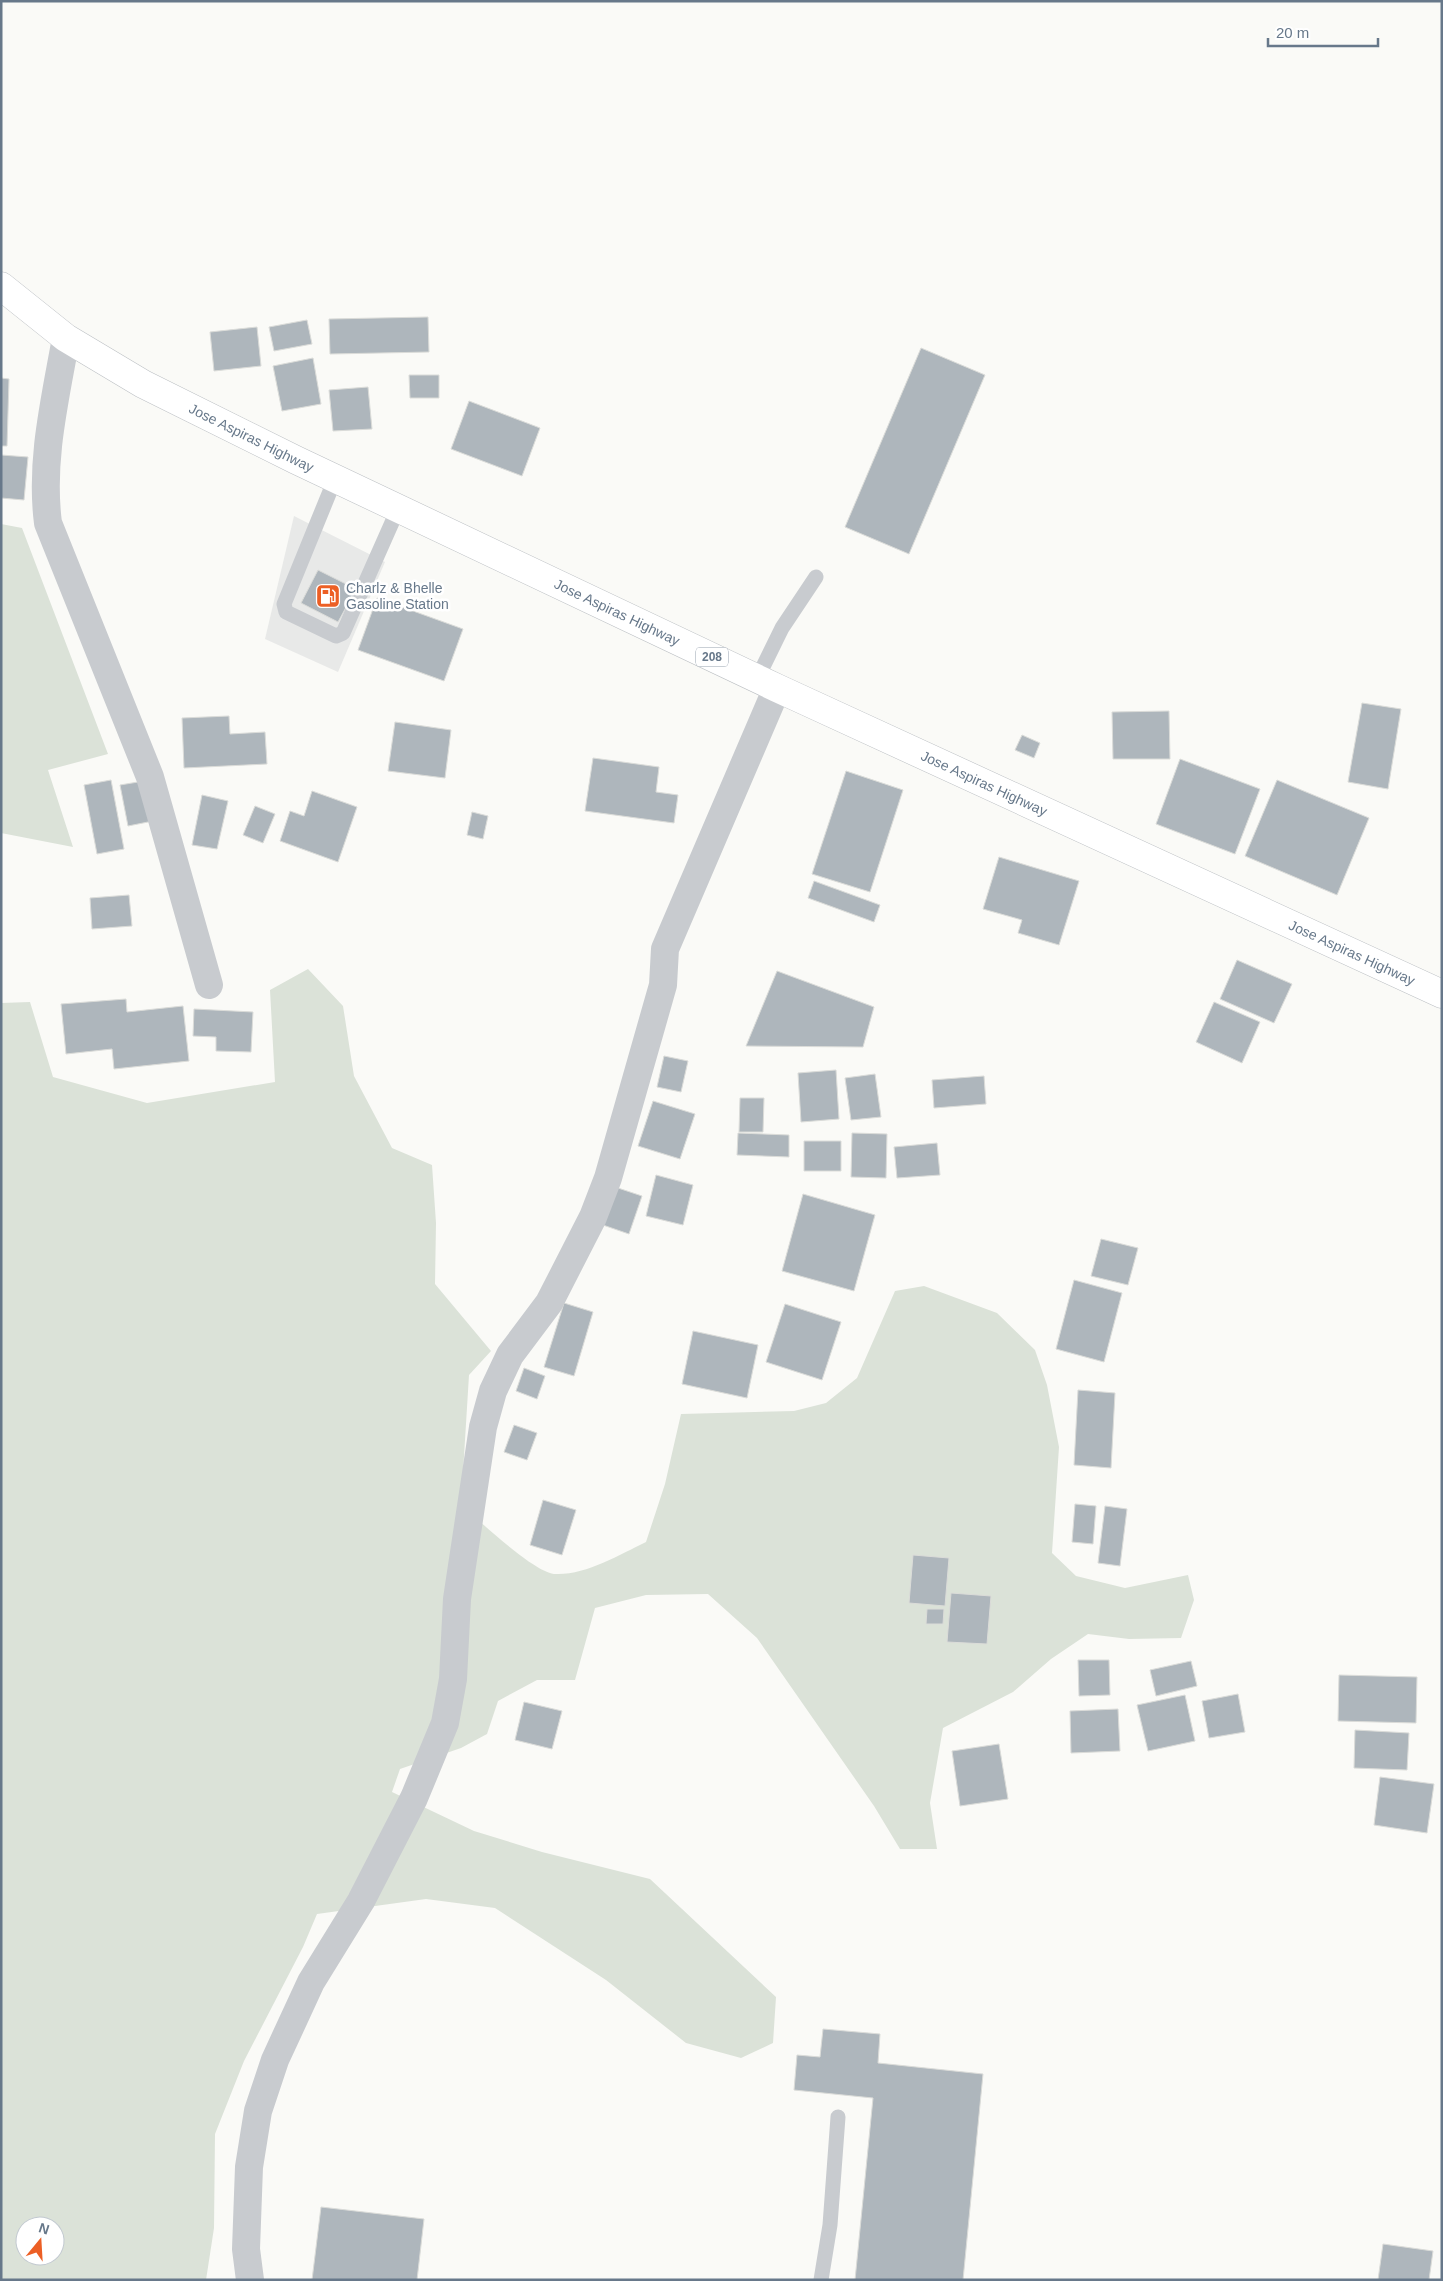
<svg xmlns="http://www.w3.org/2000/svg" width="1443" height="2281" viewBox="0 0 1443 2281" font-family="Arial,sans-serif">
  <rect width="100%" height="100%" fill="#fafaf7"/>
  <path fill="#e8e9e8" d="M 294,516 L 385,562 L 338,672 L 265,639 Z"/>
  <path fill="#dbe2d8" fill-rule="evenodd" d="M 1,524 L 22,528 L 108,754 L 48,770 L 73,847 L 1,833 Z
    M 308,969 L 343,1006 L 354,1076 L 392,1148 L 432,1165 L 436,1223 L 435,1284 L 491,1351 L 469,1375 L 461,1505 C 479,1520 535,1574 556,1574 C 586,1575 619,1555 646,1542 L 665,1484 L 681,1414 L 794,1411 L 826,1403 L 857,1378 L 895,1291 L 924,1286 L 997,1313 L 1035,1350 L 1047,1385 L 1059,1447 L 1052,1553 L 1076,1576 L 1125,1588 L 1188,1575 L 1194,1600 L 1181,1638 L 1129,1639 L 1088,1634 L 1051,1659 L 1013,1692 L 943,1728 L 930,1803 L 937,1849 L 900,1849 L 874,1806 L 757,1638 L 708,1594 L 646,1595 L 595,1608 L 575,1680 L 537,1680 L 498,1701 L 487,1734 L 461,1748 L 400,1769 L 392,1792 L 474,1831 L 542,1852 L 650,1879 L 776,1997 L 773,2043 L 741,2058 L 686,2043 L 606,1980 L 495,1908 L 426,1899 L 317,1914 L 303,1947 L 244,2061 L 215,2134 L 214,2228 L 206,2280 L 1,2280 L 1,1003 L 30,1002 L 53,1077 L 147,1103 L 275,1082 L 270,990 ZM 25,2226 L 55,2226 L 55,2256 L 25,2256 Z"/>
  <path fill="#aeb6bc" stroke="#dbdcd9" d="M 428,317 L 429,352 L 330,354 L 329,319 Z
    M 307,320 L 312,344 L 274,351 L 269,327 Z
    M 257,327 L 261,366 L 214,371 L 210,332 Z
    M 921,348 L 985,375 L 909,554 L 845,527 Z
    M 313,358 L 321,404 L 282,411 L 273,366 Z
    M 409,375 L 439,375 L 439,398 L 410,398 Z
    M 1,378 L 9,379 L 7,446 L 1,446 Z
    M 368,387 L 372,429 L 333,431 L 329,390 Z
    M 469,401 L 540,428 L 522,476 L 451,449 Z
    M 1,455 L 28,457 L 24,500 L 1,498 Z
    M 318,570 L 356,589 L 338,622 L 301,603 Z
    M 377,598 L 463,629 L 444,681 L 358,650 Z
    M 1362,703 L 1401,709 L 1388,789 L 1348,782 Z
    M 1169,711 L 1170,759 L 1113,759 L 1112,712 Z
    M 229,716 L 230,734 L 265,732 L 267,764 L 184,768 L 182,718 Z
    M 395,722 L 451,730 L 445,778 L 388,771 Z
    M 1022,735 L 1040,743 L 1034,758 L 1015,750 Z
    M 593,758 L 659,767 L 656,792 L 678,795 L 674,823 L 585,811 Z
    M 1180,759 L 1260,789 L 1235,854 L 1156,824 Z
    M 846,771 L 903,790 L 870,892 L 812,874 Z
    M 111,780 L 124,849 L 97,854 L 84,785 Z
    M 150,780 L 158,820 L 128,826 L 120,785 Z
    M 1277,780 L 1369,818 L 1337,895 L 1245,856 Z
    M 312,791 L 357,807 L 338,862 L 280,841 L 290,811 L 304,816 Z
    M 202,795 L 228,801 L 217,849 L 192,845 Z
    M 255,806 L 275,814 L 263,843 L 243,835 Z
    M 472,812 L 488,816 L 483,839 L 467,835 Z
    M 999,857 L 1079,881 L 1059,945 L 1018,933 L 1022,920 L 983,909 Z
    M 814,881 L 880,905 L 874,922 L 808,898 Z
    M 129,895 L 132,926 L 92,929 L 90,898 Z
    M 1237,960 L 1292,984 L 1274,1023 L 1220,999 Z
    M 777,971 L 874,1007 L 863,1047 L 746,1046 Z
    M 126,999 L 127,1012 L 183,1006 L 189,1061 L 114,1069 L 112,1049 L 66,1054 L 61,1004 Z
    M 1214,1002 L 1260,1022 L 1242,1063 L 1196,1042 Z
    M 194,1009 L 253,1012 L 251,1052 L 216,1051 L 216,1037 L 193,1036 Z
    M 664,1056 L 688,1061 L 681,1092 L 657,1087 Z
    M 836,1070 L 839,1119 L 801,1122 L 798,1073 Z
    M 875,1074 L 881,1117 L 851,1120 L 845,1078 Z
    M 984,1076 L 986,1104 L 934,1108 L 932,1080 Z
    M 740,1098 L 764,1098 L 763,1132 L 739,1132 Z
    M 653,1101 L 695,1114 L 680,1159 L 638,1146 Z
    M 738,1133 L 789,1135 L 789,1157 L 737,1155 Z
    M 852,1133 L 887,1134 L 886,1178 L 851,1177 Z
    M 804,1141 L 841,1141 L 841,1171 L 804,1171 Z
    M 937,1143 L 940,1175 L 897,1178 L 894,1147 Z
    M 656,1175 L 693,1185 L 683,1225 L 646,1216 Z
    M 612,1186 L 642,1196 L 629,1234 L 600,1224 Z
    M 803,1194 L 875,1215 L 854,1291 L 782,1271 Z
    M 1101,1239 L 1138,1248 L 1128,1285 L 1091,1276 Z
    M 1074,1280 L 1122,1293 L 1104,1362 L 1056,1349 Z
    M 564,1303 L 593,1312 L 574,1376 L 544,1367 Z
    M 785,1304 L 841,1322 L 822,1380 L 766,1362 Z
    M 693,1331 L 758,1345 L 747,1398 L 682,1384 Z
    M 524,1368 L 545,1376 L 537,1399 L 516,1391 Z
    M 1078,1390 L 1115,1393 L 1111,1468 L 1074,1465 Z
    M 514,1425 L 537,1433 L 527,1460 L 504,1452 Z
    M 543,1500 L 576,1510 L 562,1555 L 530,1545 Z
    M 1075,1504 L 1096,1506 L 1093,1544 L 1072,1542 Z
    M 1105,1506 L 1127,1509 L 1120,1566 L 1098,1563 Z
    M 913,1555 L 949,1558 L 945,1606 L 909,1603 Z
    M 951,1593 L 991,1596 L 987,1644 L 947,1642 Z
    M 927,1609 L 944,1609 L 943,1624 L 926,1624 Z
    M 1078,1660 L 1109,1660 L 1110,1695 L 1079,1696 Z
    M 1191,1661 L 1197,1686 L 1156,1696 L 1150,1670 Z
    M 1339,1675 L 1417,1677 L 1416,1723 L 1338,1721 Z
    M 1238,1694 L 1245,1732 L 1209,1738 L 1202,1701 Z
    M 1185,1695 L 1195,1741 L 1148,1751 L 1137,1705 Z
    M 524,1702 L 562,1711 L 552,1749 L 515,1740 Z
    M 1118,1709 L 1120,1751 L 1071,1753 L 1070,1711 Z
    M 1355,1730 L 1409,1733 L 1407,1770 L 1354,1768 Z
    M 999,1744 L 1008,1799 L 960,1806 L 952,1751 Z
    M 1380,1777 L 1434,1784 L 1427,1833 L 1374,1825 Z
    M 823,2029 L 880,2034 L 878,2063 L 983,2074 L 963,2280 L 855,2280 L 873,2098 L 794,2090 L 797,2055 L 820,2057 Z
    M 321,2207 L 424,2219 L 417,2280 L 312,2280 Z
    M 1383,2244 L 1433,2251 L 1429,2280 L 1378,2280 Z"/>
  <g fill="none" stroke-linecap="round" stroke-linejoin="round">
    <defs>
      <g id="primary">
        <path id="s1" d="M 1,286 L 66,338 L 143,384 L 296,460 L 777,688 L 1442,994"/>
      </g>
    </defs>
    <use href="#primary" stroke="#bbbfc3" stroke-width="29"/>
    <path stroke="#c8cbcf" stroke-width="15" d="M 335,479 L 284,604 L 286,612 L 336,636 L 343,633 L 398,509
      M 757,679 L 782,628 L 816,577
      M 821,2280 L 830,2225 L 838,2117"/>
    <path stroke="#c8cbcf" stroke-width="28" d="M 66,338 C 55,400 40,461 48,523 L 150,777 L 209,985
      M 250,2280 L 246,2249 L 249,2167 L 258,2111 L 275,2060 L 311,1982 L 361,1901 L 414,1798 L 445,1723 L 453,1679 L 457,1599 L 483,1427 L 493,1391 L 510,1355 L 549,1303 L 593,1217 L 608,1178 L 663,985 L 665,949 L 777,688"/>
    <use href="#primary" stroke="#fff" stroke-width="28"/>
  </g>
  <defs>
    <symbol id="fuel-square" viewBox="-11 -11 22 22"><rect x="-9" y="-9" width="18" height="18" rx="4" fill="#ec5f25" stroke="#fff"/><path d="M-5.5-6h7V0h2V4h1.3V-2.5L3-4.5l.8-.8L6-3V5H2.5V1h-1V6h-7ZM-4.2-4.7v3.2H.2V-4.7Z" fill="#fff"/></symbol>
  </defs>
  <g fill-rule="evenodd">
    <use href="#fuel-square" x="314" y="582" width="28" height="28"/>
  </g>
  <g text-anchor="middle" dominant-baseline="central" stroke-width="5" stroke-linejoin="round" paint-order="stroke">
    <rect fill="#fff" stroke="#95a0ad" stroke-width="1" x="696" y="647.5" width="32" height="19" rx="4"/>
    <g font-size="12" font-weight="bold" fill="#67788a">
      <text x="712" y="657">208</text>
    </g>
    <g font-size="14" fill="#67788a" stroke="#fff">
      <text stroke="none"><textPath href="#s1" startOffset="294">Jose Aspiras Highway</textPath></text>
      <text stroke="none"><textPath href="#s1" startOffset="699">Jose Aspiras Highway</textPath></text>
      <text stroke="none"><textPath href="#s1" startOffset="1104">Jose Aspiras Highway</textPath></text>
      <text stroke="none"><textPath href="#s1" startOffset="1509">Jose Aspiras Highway</textPath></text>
    </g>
    <g font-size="14" fill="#67788a" stroke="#fff" text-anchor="start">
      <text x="346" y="588">Charlz &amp; Bhelle<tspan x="346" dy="16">Gasoline Station</tspan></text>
    </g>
  </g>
  <rect width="1443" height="2281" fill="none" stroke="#67788a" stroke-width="5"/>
  <g transform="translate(40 2241) rotate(18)"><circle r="24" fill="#ffffff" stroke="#c2c9d0"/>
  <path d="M0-4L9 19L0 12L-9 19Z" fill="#ec5f25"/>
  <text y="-8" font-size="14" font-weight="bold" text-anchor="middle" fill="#67788a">N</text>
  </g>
  <path d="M1268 38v8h110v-8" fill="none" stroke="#67788a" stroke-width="2.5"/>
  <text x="1276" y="38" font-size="15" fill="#67788a" stroke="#ffffff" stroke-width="4" paint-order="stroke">20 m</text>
</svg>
